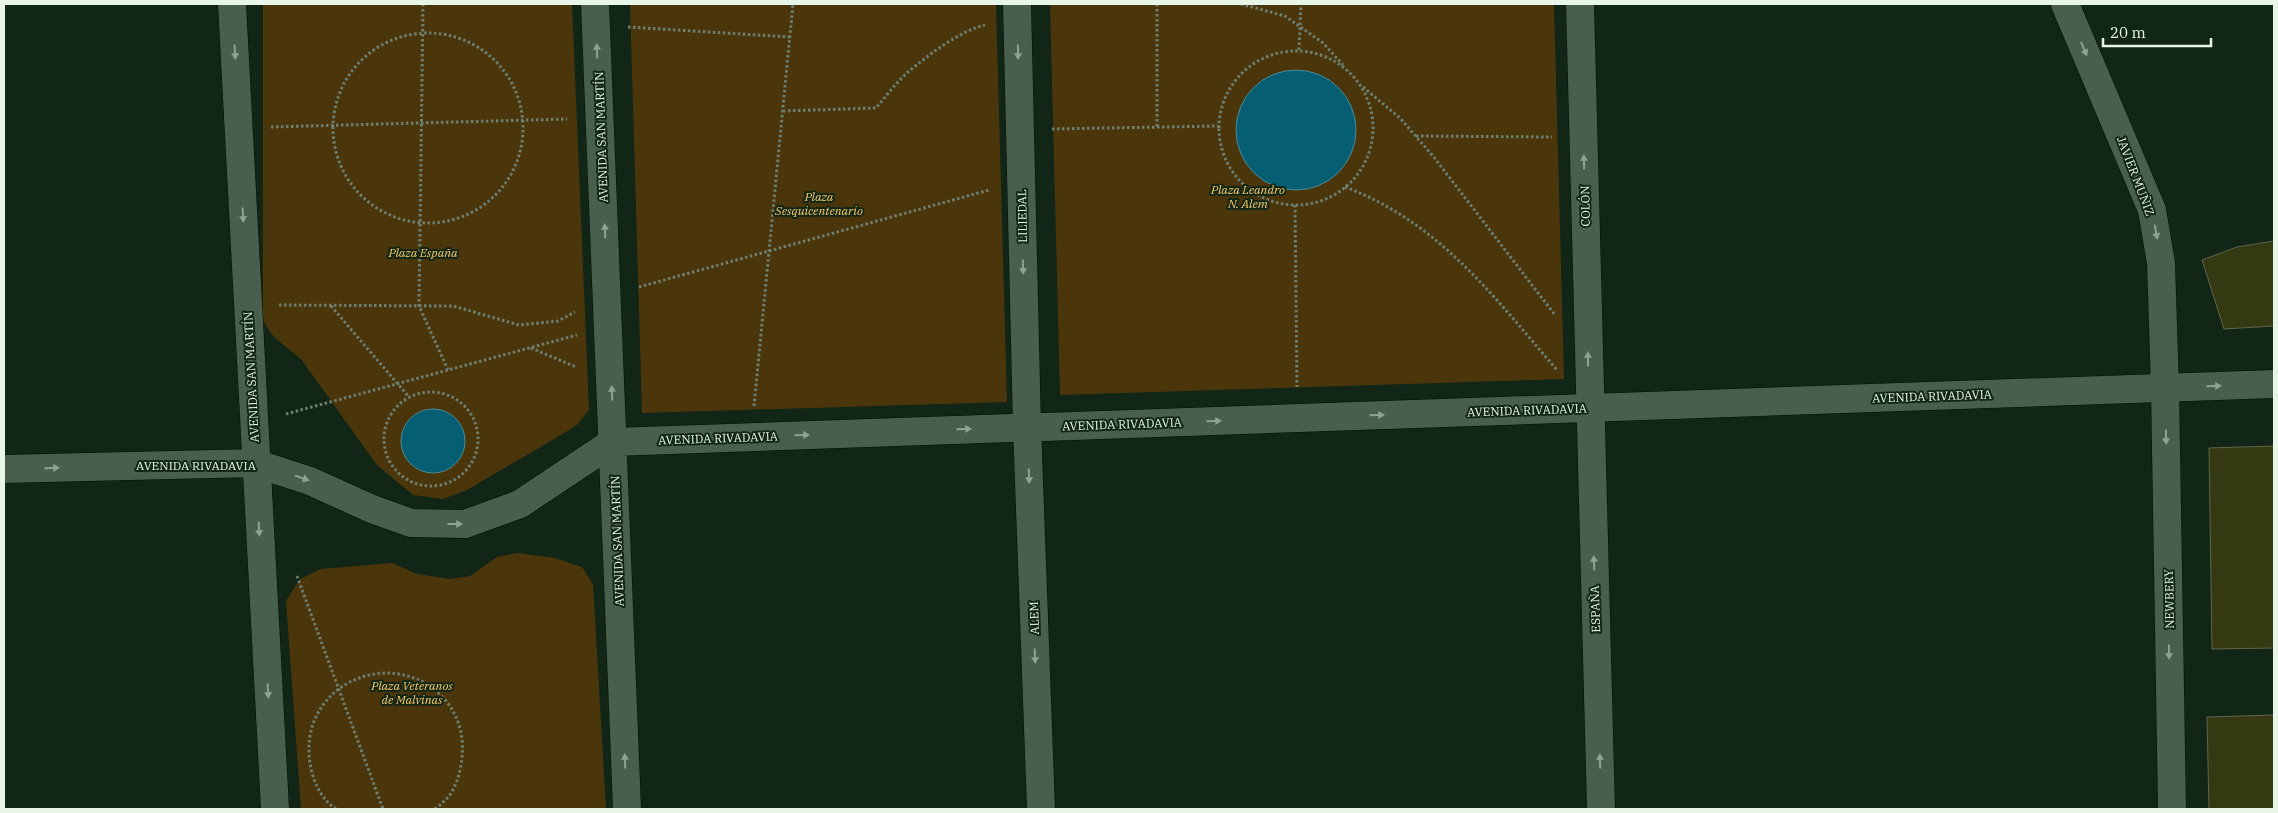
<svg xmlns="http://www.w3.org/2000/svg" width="2278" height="813" viewBox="0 0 2278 813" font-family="'IBM Plex Serif',serif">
  <rect width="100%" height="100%" fill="#112616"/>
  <path fill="#4b360c" d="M 263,4 L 572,4 L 589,410 L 576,426 L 467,490 L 443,499 L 413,495 L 377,465 L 301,359 L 274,337 L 263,321 Z
    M 630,4 L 996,4 L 1007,402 L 642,413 Z
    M 1050,4 L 1554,4 L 1564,379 L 1060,395 Z
    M 517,553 L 555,558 L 582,567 L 593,584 L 606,809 L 301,809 L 286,601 L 300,579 L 321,569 L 392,563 L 417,574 L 450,579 L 470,576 L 497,557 Z"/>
  <path fill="#065e72" stroke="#4a8c96" d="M1236 130a60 60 0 1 1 120 0a60 60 0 1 1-120 0Z
    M401 441a32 32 0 1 1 64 0a32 32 0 1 1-64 0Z"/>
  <path fill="#343912" stroke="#61664b" d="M 2274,241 L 2274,326 L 2224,329 L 2202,260 L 2237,247 Z
    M 2274,446 L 2274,648 L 2212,649 L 2209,448 Z
    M 2274,715 L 2274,809 L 2209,809 L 2207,717 Z"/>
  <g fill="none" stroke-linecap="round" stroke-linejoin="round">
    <defs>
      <path id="minor" d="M 1017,4 L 1027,427 L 1041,809
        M 1580,4 L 1601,809
        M 2065,4 L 2152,210 L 2161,263 L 2165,388 L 2172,809"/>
      <path id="secondary" d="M 232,4 L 275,809
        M 595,4 L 627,809
        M 4,469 L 255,463 L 310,481 L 372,509 L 411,523 L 465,524 L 520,504 L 613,442 L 2274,384"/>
    </defs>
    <use href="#minor" stroke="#000f03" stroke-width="29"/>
    <use href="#secondary" stroke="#000f03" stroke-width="29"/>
    <path stroke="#6d7f70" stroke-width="3" stroke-dasharray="2.5 2.5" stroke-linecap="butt" d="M 423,4 L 419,306 L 448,370
      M 1157,4 L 1157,127
      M 1241,4 L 1285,16 L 1323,43 L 1343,65
      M 628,27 L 790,37
      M333 128a95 95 0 1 1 190 0a95 95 0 1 1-190 0Z
      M 1299,50 L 1301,4
      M1219 128a77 77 0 1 1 154 0a77 77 0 1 1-154 0Z
      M 1363,87 L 1400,118 L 1433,156 L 1555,315
      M 783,111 L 876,108 C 886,96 896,83 908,72 C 927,56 961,30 985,25
      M 271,127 L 567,119
      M 1052,129 L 1218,126
      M 1416,136 L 1552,137
      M 1345,187 C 1439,222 1494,297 1557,370
      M 1295,205 L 1297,387
      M 639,287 L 989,190
      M 279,305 L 453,306 L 519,325 L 558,321 L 575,312
      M 331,306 L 409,397
      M 531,348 L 576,367
      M384 439a47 47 0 1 1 94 0a47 47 0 1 1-94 0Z
      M 754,406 L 793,4
      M 286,414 L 577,335
      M 297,576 L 383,809
      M 336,809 C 316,796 308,768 309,745 C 310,721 323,699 343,686 C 398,651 469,691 462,757 C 461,770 457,785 449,796 C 445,801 440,805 435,809"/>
    <use href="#minor" stroke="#475f4c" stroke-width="28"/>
    <use href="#secondary" stroke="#475f4c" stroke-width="28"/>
  </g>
  <defs><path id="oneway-solid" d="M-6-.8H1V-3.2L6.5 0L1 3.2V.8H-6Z" transform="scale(1.25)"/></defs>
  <g fill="#8fa393">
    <use href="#oneway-solid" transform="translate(2084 49) rotate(67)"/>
    <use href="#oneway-solid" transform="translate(597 51) rotate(-92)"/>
    <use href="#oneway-solid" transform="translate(235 52) rotate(87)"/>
    <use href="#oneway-solid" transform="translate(1018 52) rotate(89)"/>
    <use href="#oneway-solid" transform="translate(1584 162) rotate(-91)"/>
    <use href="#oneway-solid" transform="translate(243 215) rotate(87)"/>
    <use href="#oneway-solid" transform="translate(605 231) rotate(-92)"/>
    <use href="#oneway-solid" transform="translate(2156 232) rotate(80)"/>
    <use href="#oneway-solid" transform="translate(1023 267) rotate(89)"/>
    <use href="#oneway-solid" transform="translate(1588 359) rotate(-91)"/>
    <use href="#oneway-solid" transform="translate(2214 386) rotate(-2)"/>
    <use href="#oneway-solid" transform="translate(612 393) rotate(-92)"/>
    <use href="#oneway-solid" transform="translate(1377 415) rotate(-2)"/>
    <use href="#oneway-solid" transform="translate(1214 421) rotate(-2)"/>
    <use href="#oneway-solid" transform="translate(964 429) rotate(-2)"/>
    <use href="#oneway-solid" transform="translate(802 435) rotate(-2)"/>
    <use href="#oneway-solid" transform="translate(2166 437) rotate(89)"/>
    <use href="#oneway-solid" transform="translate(52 468) rotate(-1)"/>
    <use href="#oneway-solid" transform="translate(1029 476) rotate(88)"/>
    <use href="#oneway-solid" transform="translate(302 478) rotate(19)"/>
    <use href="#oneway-solid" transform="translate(455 524)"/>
    <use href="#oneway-solid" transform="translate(259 529) rotate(87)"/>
    <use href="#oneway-solid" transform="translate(1594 563) rotate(-92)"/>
    <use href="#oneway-solid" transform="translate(2169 652) rotate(89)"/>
    <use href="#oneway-solid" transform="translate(1035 656) rotate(88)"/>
    <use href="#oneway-solid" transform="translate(268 691) rotate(87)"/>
    <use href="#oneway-solid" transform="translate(625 761) rotate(-92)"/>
    <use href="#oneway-solid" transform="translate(1600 761) rotate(-92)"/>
  </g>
  <g text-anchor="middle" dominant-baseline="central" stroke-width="4" stroke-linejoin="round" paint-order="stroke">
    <g font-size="12" fill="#e8f6ea" stroke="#112616">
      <text transform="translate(601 137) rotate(-92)">AVENIDA SAN MARTÍN</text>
      <text transform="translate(2136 176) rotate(69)">JAVIER MUÑIZ</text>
      <text transform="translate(1585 206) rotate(-91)">COLÓN</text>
      <text transform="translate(1022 216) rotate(-91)">LILIEDAL</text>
      <text transform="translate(251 377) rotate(-93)">AVENIDA SAN MARTÍN</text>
      <text transform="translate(1932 396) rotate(-2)">AVENIDA RIVADAVIA</text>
      <text transform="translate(1527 410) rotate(-2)">AVENIDA RIVADAVIA</text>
      <text transform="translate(1122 424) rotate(-2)">AVENIDA RIVADAVIA</text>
      <text transform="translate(718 438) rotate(-2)">AVENIDA RIVADAVIA</text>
      <text x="196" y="465">AVENIDA RIVADAVIA</text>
      <text transform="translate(617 541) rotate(-92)">AVENIDA SAN MARTÍN</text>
      <text transform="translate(2169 599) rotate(-91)">NEWBERY</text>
      <text transform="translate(1595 609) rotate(-92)">ESPAÑA</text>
      <text transform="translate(1034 618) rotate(-92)">ALEM</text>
    </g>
    <g font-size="12" font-style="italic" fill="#feca69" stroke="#112616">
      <text x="1248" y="189">Plaza Leandro<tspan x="1248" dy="14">N. Alem</tspan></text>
      <text x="819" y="196">Plaza<tspan x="819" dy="14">Sesquicentenario</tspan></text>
      <text x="423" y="252">Plaza España</text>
      <text x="412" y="685">Plaza Veteranos<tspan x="412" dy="14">de Malvinas</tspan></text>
    </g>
  </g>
  <rect width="2278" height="813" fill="none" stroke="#e8f6ea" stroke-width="10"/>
  <path d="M2103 38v8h108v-8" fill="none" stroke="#e8f6ea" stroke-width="2.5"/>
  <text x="2110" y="38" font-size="15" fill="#e8f6ea" stroke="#112616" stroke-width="4" paint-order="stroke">20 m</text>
</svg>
